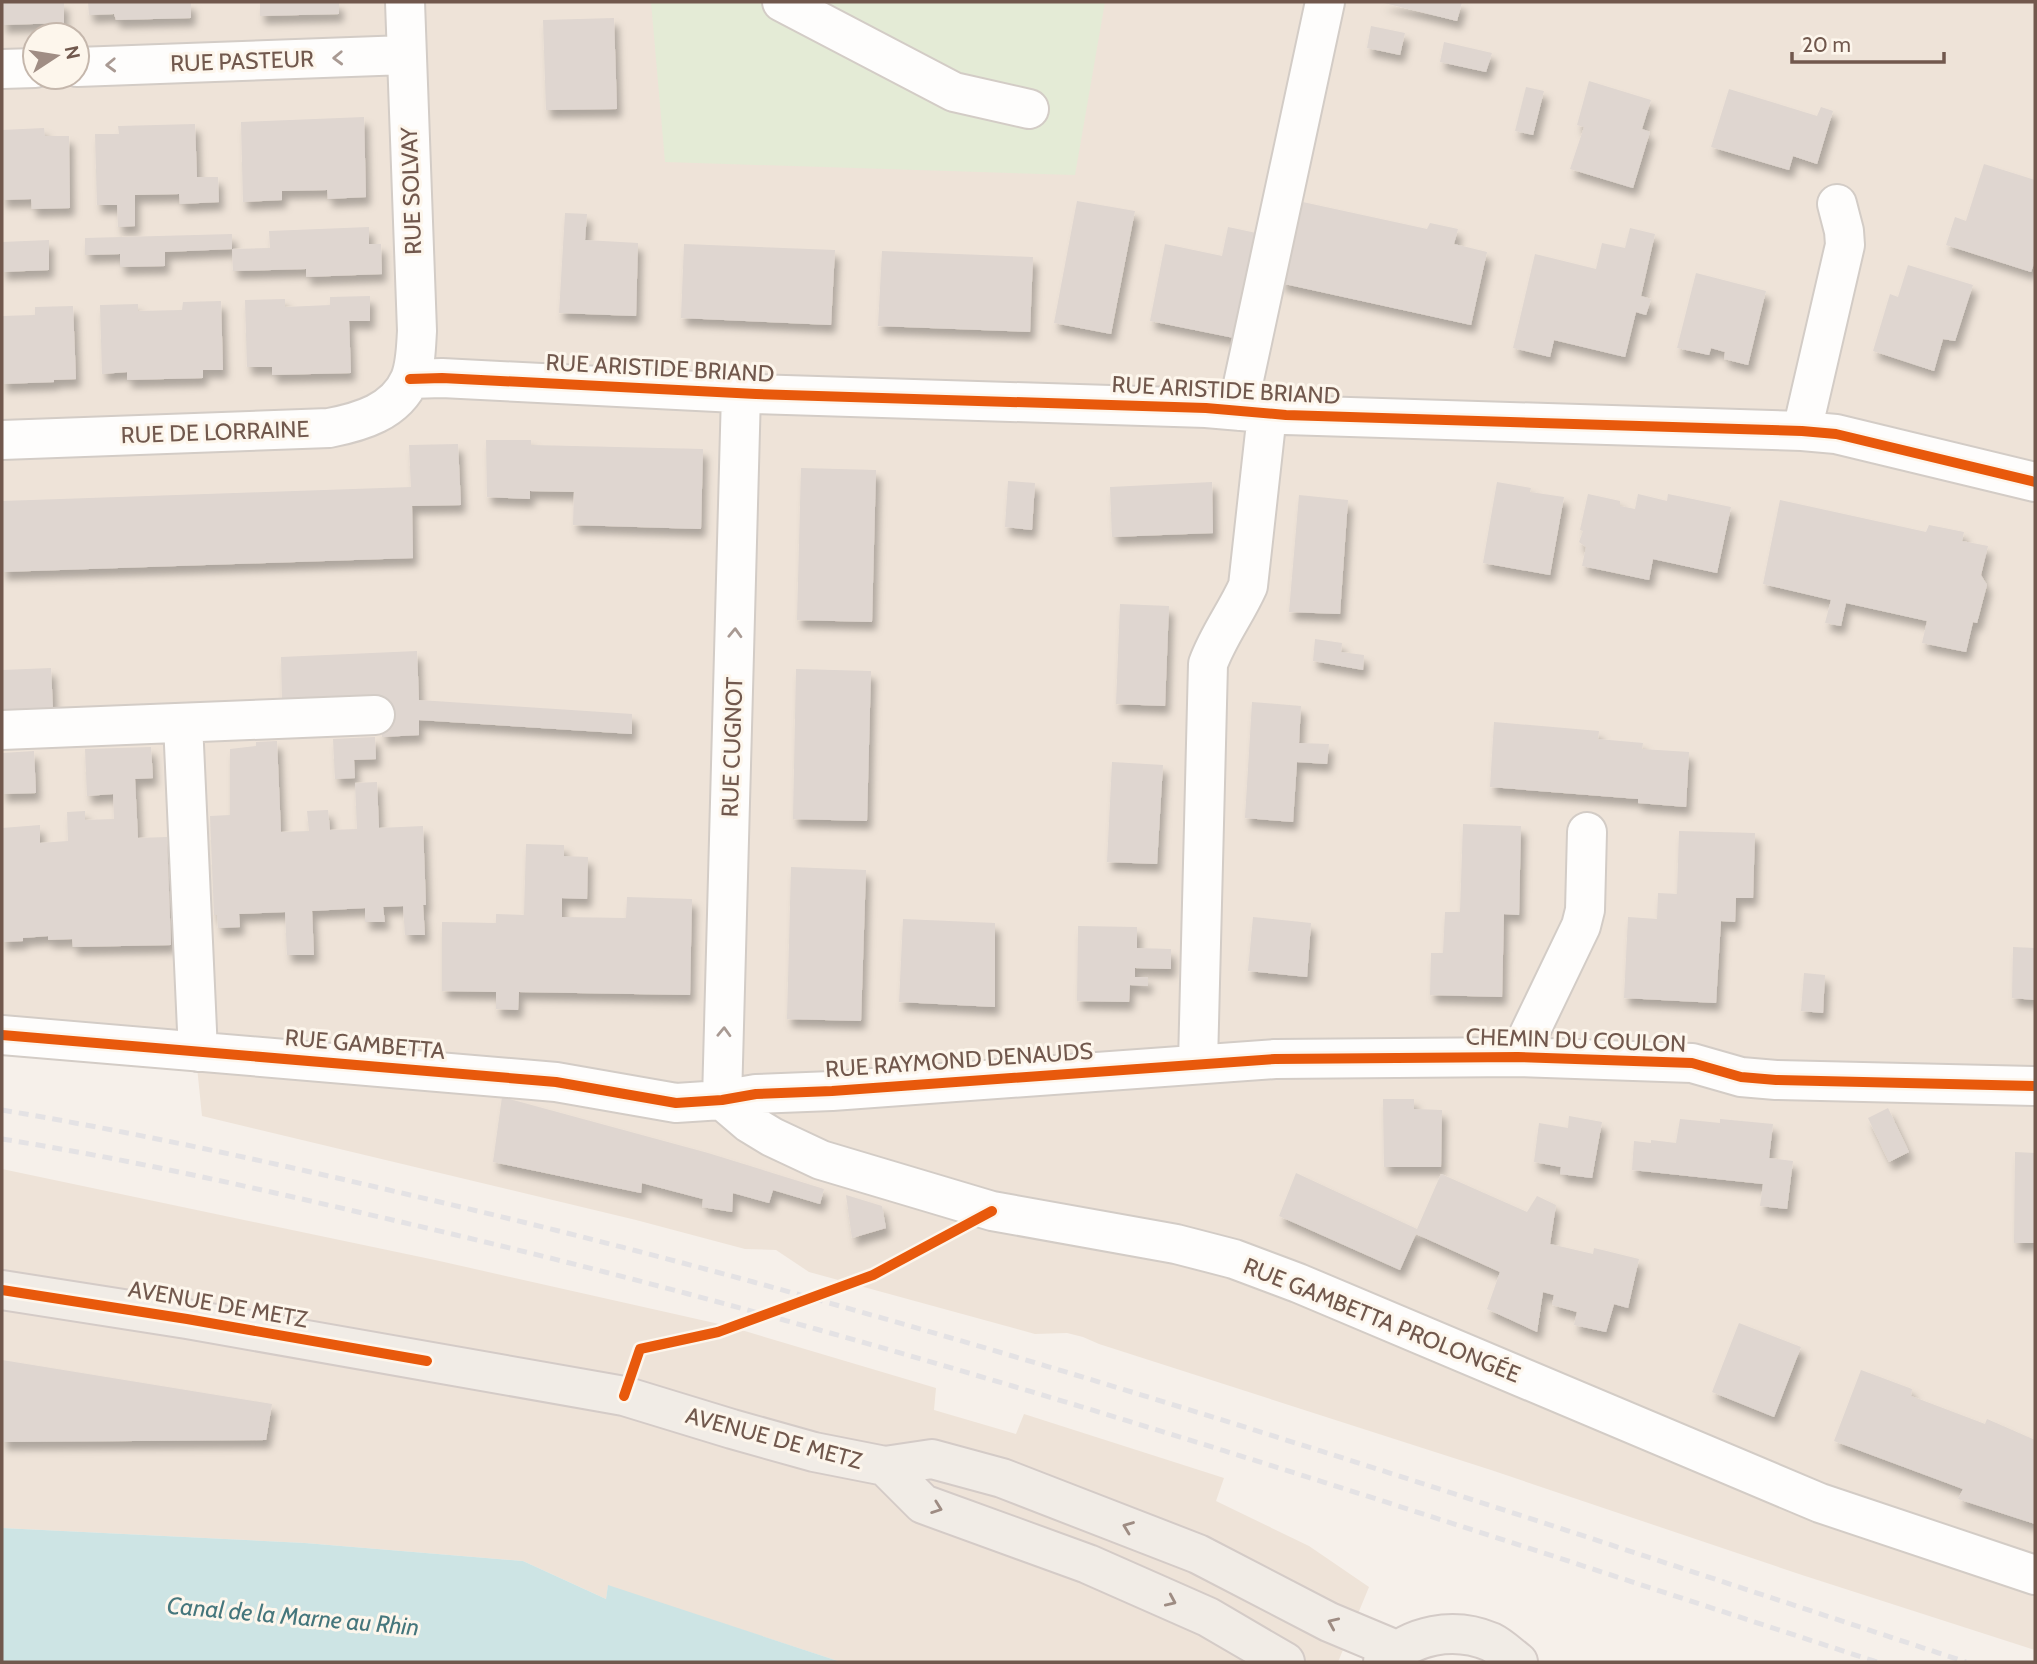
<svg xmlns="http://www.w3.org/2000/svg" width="2037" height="1664" viewBox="0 0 2037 1664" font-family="Cabin,sans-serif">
  <defs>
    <filter id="shadow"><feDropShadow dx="4.5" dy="8" stdDeviation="3.5" flood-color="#0004"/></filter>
  </defs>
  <rect width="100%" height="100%" fill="#f6f0ea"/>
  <path fill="#eee3d8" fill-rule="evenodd" d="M 2,2 L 2035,2 L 2035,1650 L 1802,1575 L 1491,1470 L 1099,1344 L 1083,1337 L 1067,1333 L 1035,1334 L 809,1272 L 776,1250 L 745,1249 L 636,1220 L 202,1116 L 197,1067 L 2,1049 ZM 35,35 L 77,35 L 77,77 L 35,77 Z
    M 2,1169 L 435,1260 L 728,1326 L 936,1388 L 934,1410 L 1016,1434 L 1024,1414 L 1224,1478 L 1216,1501 L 1309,1546 L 1369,1587 L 1338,1662 L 841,1662 L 608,1586 L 606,1599 L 523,1561 L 305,1543 L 2,1528 Z"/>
  <path fill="#e4ebd6" d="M 651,2 L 1105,2 L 1075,175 L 665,162 Z"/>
  <path fill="#cde4e4" d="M 2,1528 L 305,1543 L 523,1561 L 606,1599 L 608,1585 L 841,1662 L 2,1662 Z"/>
  <path fill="#dfd6d0" filter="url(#shadow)" d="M 2,2 L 64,2 L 64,23 L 2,25 Z
    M 88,2 L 191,2 L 191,18 L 116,20 L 114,14 L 89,15 Z
    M 260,2 L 339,2 L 339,14 L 260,16 Z
    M 1380,2 L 1462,2 L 1457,21 Z
    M 614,18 L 617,109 L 546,110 L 543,20 Z
    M 1371,26 L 1405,33 L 1400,55 L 1367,48 Z
    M 1444,42 L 1492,53 L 1486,72 L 1440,62 Z
    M 1589,81 L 1651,100 L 1642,129 L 1650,132 L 1633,188 L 1570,169 L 1584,127 L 1577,125 Z
    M 1526,87 L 1544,91 L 1533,135 L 1515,131 Z
    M 1729,89 L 1817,116 L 1821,107 L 1833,111 L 1817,164 L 1793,156 L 1789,170 L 1711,147 Z
    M 364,117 L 366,197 L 328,199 L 327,190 L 282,191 L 282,200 L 243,202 L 241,122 Z
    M 195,124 L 197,177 L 218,177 L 219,202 L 180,204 L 179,194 L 135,195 L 135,226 L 118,227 L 117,205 L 97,205 L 95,134 L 119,134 L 118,126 Z
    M 44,128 L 45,136 L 69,136 L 70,208 L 32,209 L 31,199 L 2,200 L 2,130 Z
    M 1984,164 L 2035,180 L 2035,261 L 2031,272 L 1946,245 L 1955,217 L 1966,221 Z
    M 1077,201 L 1135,211 L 1111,334 L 1054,323 Z
    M 1298,201 L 1427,229 L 1430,223 L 1458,229 L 1454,244 L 1487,252 L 1471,325 L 1280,283 Z
    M 565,213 L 587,214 L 585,240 L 638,243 L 636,316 L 559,313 Z
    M 369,227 L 369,244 L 381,244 L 382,274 L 306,277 L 306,269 L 233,271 L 232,249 L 270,248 L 269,231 Z
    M 1228,227 L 1261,234 L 1239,339 L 1150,321 L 1165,244 L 1222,256 Z
    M 1630,228 L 1655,234 L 1641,296 L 1651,299 L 1646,315 L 1636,312 L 1625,357 L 1554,340 L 1550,357 L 1513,348 L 1535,254 L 1596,269 L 1602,243 L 1625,248 Z
    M 232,234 L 232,249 L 165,252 L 165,266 L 120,267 L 120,254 L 85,255 L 85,238 Z
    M 49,240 L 49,270 L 2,272 L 2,242 Z
    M 684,244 L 835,250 L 831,325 L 681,318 Z
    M 882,251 L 1033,257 L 1030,332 L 878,326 Z
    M 1908,265 L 1973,285 L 1955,341 L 1943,339 L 1934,371 L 1873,351 L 1890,294 L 1898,297 Z
    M 1696,273 L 1766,291 L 1748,365 L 1724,359 L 1725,352 L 1711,348 L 1709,355 L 1677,348 Z
    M 370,296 L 370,321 L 349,321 L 351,373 L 272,375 L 272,367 L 247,367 L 245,300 L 285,299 L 285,307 L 330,305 L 330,297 Z
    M 221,301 L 223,370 L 203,370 L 203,378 L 127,380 L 127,372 L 102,374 L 100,305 L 138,304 L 138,311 L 182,310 L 183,302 Z
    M 73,306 L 76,379 L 54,380 L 54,382 L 2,384 L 2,316 L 35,315 L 35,307 Z
    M 486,440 L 531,440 L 531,445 L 703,449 L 701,529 L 573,525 L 574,492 L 530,491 L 530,499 L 487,497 Z
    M 458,444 L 461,505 L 412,506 L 413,558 L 2,572 L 2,501 L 411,487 L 409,445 Z
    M 801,468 L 876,470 L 872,622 L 797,620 Z
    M 1008,481 L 1035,483 L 1032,530 L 1005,527 Z
    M 1212,482 L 1213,533 L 1112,537 L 1110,487 Z
    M 1497,482 L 1531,488 L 1530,492 L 1564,497 L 1550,575 L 1483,563 Z
    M 1588,494 L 1620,501 L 1620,506 L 1635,509 L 1638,494 L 1667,501 L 1668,494 L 1731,507 L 1717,573 L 1653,559 L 1649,580 L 1582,566 L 1586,547 L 1579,542 L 1583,531 L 1580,530 Z
    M 1299,495 L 1348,500 L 1340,614 L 1289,612 Z
    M 1780,500 L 1926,532 L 1929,525 L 1964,532 L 1962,541 L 1988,546 L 1981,575 L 1987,585 L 1977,623 L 1973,622 L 1966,652 L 1922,643 L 1927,621 L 1846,603 L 1841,626 L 1825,623 L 1831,600 L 1763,584 Z
    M 1120,604 L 1169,606 L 1165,706 L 1116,704 Z
    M 1315,639 L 1342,643 L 1341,652 L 1364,655 L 1363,670 L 1313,661 Z
    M 417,651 L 419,700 L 632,714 L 632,734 L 419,720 L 419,735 L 382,737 L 380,695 L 282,699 L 281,657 Z
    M 51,668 L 53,709 L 2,712 L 2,670 Z
    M 796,669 L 871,671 L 867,821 L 793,819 Z
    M 1252,702 L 1301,706 L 1299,743 L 1329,744 L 1327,764 L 1297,762 L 1293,822 L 1245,818 Z
    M 1494,722 L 1599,731 L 1598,739 L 1643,743 L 1642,749 L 1689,752 L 1686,807 L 1638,803 L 1638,799 L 1490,787 Z
    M 375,737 L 376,759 L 354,760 L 355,778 L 335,779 L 333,739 Z
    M 277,741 L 281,832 L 309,831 L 307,811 L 328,810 L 330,830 L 357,829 L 355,783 L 377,782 L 379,828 L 423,826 L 426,905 L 423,905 L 425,935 L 405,935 L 403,906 L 383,907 L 385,922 L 365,922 L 365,908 L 312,911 L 314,955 L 287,955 L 285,912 L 239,914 L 240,927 L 218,928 L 217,915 L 214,915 L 210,816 L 230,815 L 230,749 L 256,746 L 256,742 Z
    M 151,747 L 153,778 L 135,779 L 138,838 L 167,837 L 171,945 L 73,947 L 72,939 L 48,940 L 48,936 L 23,938 L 23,941 L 2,942 L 2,828 L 40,825 L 40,843 L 68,841 L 67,812 L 85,811 L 85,820 L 114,819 L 113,794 L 87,796 L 85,749 Z
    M 34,751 L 36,793 L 2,794 L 2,753 Z
    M 1112,762 L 1163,765 L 1157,864 L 1107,862 Z
    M 1463,824 L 1521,826 L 1519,915 L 1504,914 L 1502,997 L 1430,995 L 1431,953 L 1443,953 L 1445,912 L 1460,912 Z
    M 1679,831 L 1755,833 L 1753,898 L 1736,898 L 1735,922 L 1721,921 L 1716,1003 L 1624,998 L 1628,917 L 1657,919 L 1658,893 L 1677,894 Z
    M 526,844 L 564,845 L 564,856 L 588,857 L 587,899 L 562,898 L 562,917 L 626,918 L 627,897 L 692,899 L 690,995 L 519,992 L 518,1010 L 496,1009 L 496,992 L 442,991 L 442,922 L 496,923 L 496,914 L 524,915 Z
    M 791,867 L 866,870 L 861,1021 L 787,1019 Z
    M 1253,917 L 1311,923 L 1307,977 L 1248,971 Z
    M 903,919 L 995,923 L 995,1007 L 899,1002 Z
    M 1078,926 L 1137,927 L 1137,948 L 1171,949 L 1171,969 L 1135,968 L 1135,977 L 1148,977 L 1148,986 L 1130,985 L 1129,1002 L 1077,1001 Z
    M 2013,947 L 2035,948 L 2035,1000 L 2012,998 Z
    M 1804,973 L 1825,975 L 1823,1013 L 1801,1011 Z
    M 502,1097 L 708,1153 L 824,1189 L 820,1204 L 773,1190 L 769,1203 L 733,1193 L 732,1212 L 702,1207 L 703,1199 L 642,1183 L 641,1193 L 493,1162 Z
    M 1383,1099 L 1414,1099 L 1414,1109 L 1442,1110 L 1441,1167 L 1384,1167 Z
    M 1888,1108 L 1909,1152 L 1889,1162 L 1868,1118 Z
    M 1569,1116 L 1602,1122 L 1592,1178 L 1560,1174 L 1561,1167 L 1534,1162 L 1539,1123 L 1568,1128 Z
    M 1680,1119 L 1720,1123 L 1720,1119 L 1773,1124 L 1769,1158 L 1793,1161 L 1787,1209 L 1760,1206 L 1763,1184 L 1632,1170 L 1634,1141 L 1651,1143 L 1651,1140 L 1676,1143 Z
    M 2015,1152 L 2035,1153 L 2035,1243 L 2014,1243 Z
    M 1296,1173 L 1417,1229 L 1441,1174 L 1527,1212 L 1537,1196 L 1556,1205 L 1550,1244 L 1593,1254 L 1594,1248 L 1639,1259 L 1628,1308 L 1614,1304 L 1606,1332 L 1574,1325 L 1577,1312 L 1552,1305 L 1554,1295 L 1543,1292 L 1537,1332 L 1487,1309 L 1500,1272 L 1416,1234 L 1400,1270 L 1279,1216 Z
    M 846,1195 L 882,1206 L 886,1228 L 852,1238 Z
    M 1739,1323 L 1801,1347 L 1774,1417 L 1712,1392 Z
    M 2,1360 L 272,1404 L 266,1440 L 2,1442 Z
    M 1861,1370 L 1912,1389 L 1911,1396 L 1985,1424 L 1987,1419 L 2035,1440 L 2035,1524 L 1958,1499 L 1963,1489 L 1834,1441 Z"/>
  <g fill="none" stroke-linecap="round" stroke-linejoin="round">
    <defs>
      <path id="minor" d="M 782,2 L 954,92 L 1029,109
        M 77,67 L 406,55
        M 2,69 L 35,68
        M 410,379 L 442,378 L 756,394 L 1206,408 L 1286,415 L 1802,431 L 1836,434 L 2035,482
        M 1240,411 L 1243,384 L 1325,2
        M 1802,431 L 1845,245 L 1844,231 L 1837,204
        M 2,440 L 329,428 C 360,422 396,412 410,379 C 416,364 416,346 417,331 L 405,2
        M 183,723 L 198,1052
        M 2,730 L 375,715
        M 2,1035 L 556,1082 L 676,1103 L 722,1100 L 756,1094 L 832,1091 L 1275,1059 L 1518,1057 L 1692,1063 L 1741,1077 L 1776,1080 L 2035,1086
        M 1518,1057 L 1581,926 L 1585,910 L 1587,832
        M 1198,1063 L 1208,664 C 1218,636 1236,613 1248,586 L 1267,414
        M 722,1100 L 749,1123 L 772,1137 L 821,1160 L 992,1211 L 1176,1244 L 1234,1259 L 1298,1283 L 1820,1503 L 2035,1575
        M 722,1100 L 741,393"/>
      <path id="major" d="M 2,1290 L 187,1319 L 624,1396 L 732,1429 L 814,1452 L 885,1466 L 932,1459 L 1002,1478 L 1198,1554 L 1329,1622 L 1396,1650
        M 885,1466 L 923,1504 L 1088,1564 L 1208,1617 L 1285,1662
        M 1383,1662 C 1412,1635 1453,1626 1491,1642 C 1501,1647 1510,1656 1518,1662"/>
    </defs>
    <use href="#minor" stroke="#d3ccc6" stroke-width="42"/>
    <use href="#major" stroke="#d4cbc7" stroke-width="42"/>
    <use href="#minor" stroke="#fefdfc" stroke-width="38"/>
    <use href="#major" stroke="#f1ece6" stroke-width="38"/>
    <path stroke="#e4e2e4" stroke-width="5" stroke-dasharray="10 7" stroke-linecap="butt" d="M 2,1110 C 150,1135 297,1168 444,1203 C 960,1325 1462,1496 1966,1662
      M 2,1139 C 140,1161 277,1193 414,1225 C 910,1341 1393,1504 1877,1662"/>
    <defs>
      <path id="cycleway" d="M 410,379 L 442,378 L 756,394 L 1206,408 L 1286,415 L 1802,431 L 1836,434 L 2035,482
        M 2,1035 L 556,1082 L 676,1103 L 722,1100 L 756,1094 L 832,1091 L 1275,1059 L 1518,1057 L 1692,1063 L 1741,1077 L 1776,1080 L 2035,1086
        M 2,1290 L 187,1319 L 427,1361
        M 624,1396 L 640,1349 L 718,1332 L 873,1275 L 992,1211"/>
    </defs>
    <use href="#cycleway" stroke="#fdf6ec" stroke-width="15"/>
    <use href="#cycleway" stroke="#e8590c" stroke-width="10"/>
  </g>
  <defs><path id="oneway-chevron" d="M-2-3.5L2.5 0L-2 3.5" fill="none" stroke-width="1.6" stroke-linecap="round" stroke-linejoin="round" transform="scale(1.75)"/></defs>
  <g stroke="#a99a93">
    <use href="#oneway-chevron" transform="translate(338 58) rotate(178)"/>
    <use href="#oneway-chevron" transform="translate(111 65) rotate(178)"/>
    <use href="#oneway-chevron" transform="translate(735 633) rotate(-88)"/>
    <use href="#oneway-chevron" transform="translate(724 1032) rotate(-88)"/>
  </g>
  <g stroke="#9e8c83">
    <use href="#oneway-chevron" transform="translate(937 1508) rotate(20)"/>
    <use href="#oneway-chevron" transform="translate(1128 1527) rotate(-159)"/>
    <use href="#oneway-chevron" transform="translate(1171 1601) rotate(24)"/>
    <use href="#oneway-chevron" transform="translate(1333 1623) rotate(-156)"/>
  </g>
  <g text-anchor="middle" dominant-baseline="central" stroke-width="6" stroke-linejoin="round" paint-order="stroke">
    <g font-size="23" fill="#71584d" stroke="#fdf6ec">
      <text transform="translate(242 61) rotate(-2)">RUE PASTEUR</text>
      <text transform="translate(411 191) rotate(-92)">RUE SOLVAY</text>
      <text transform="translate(660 368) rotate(3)">RUE ARISTIDE BRIAND</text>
      <text transform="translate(1226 390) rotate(3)">RUE ARISTIDE BRIAND</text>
      <text transform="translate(215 432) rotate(-2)">RUE DE LORRAINE</text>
      <text transform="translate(732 747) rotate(-88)">RUE CUGNOT</text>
      <text transform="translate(1576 1040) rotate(2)">CHEMIN DU COULON</text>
      <text transform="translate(365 1044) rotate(5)">RUE GAMBETTA</text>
      <text transform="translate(959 1060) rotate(-4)">RUE RAYMOND DENAUDS</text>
      <text transform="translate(218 1304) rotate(10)">AVENUE DE METZ</text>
      <text transform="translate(1382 1320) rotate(22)">RUE GAMBETTA PROLONGÉE</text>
      <text transform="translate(774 1438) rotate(15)">AVENUE DE METZ</text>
    </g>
    <g font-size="24" font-style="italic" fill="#45767c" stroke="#fdf6ec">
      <text transform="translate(293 1616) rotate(5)">Canal de la Marne au Rhin</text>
    </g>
  </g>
  <rect width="2037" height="1664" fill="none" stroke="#71584d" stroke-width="7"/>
  <g transform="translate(56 56) rotate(78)"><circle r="33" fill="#fdf6ec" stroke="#c5b7ac" stroke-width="2"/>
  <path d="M0-5L12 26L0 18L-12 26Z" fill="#a08d84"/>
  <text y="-10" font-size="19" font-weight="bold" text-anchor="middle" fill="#71584d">N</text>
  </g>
  <path d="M1792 52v10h152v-10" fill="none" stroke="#71584d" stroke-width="3.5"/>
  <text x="1802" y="52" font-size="21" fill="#71584d" stroke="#fdf6ec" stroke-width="5" paint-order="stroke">20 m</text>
</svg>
